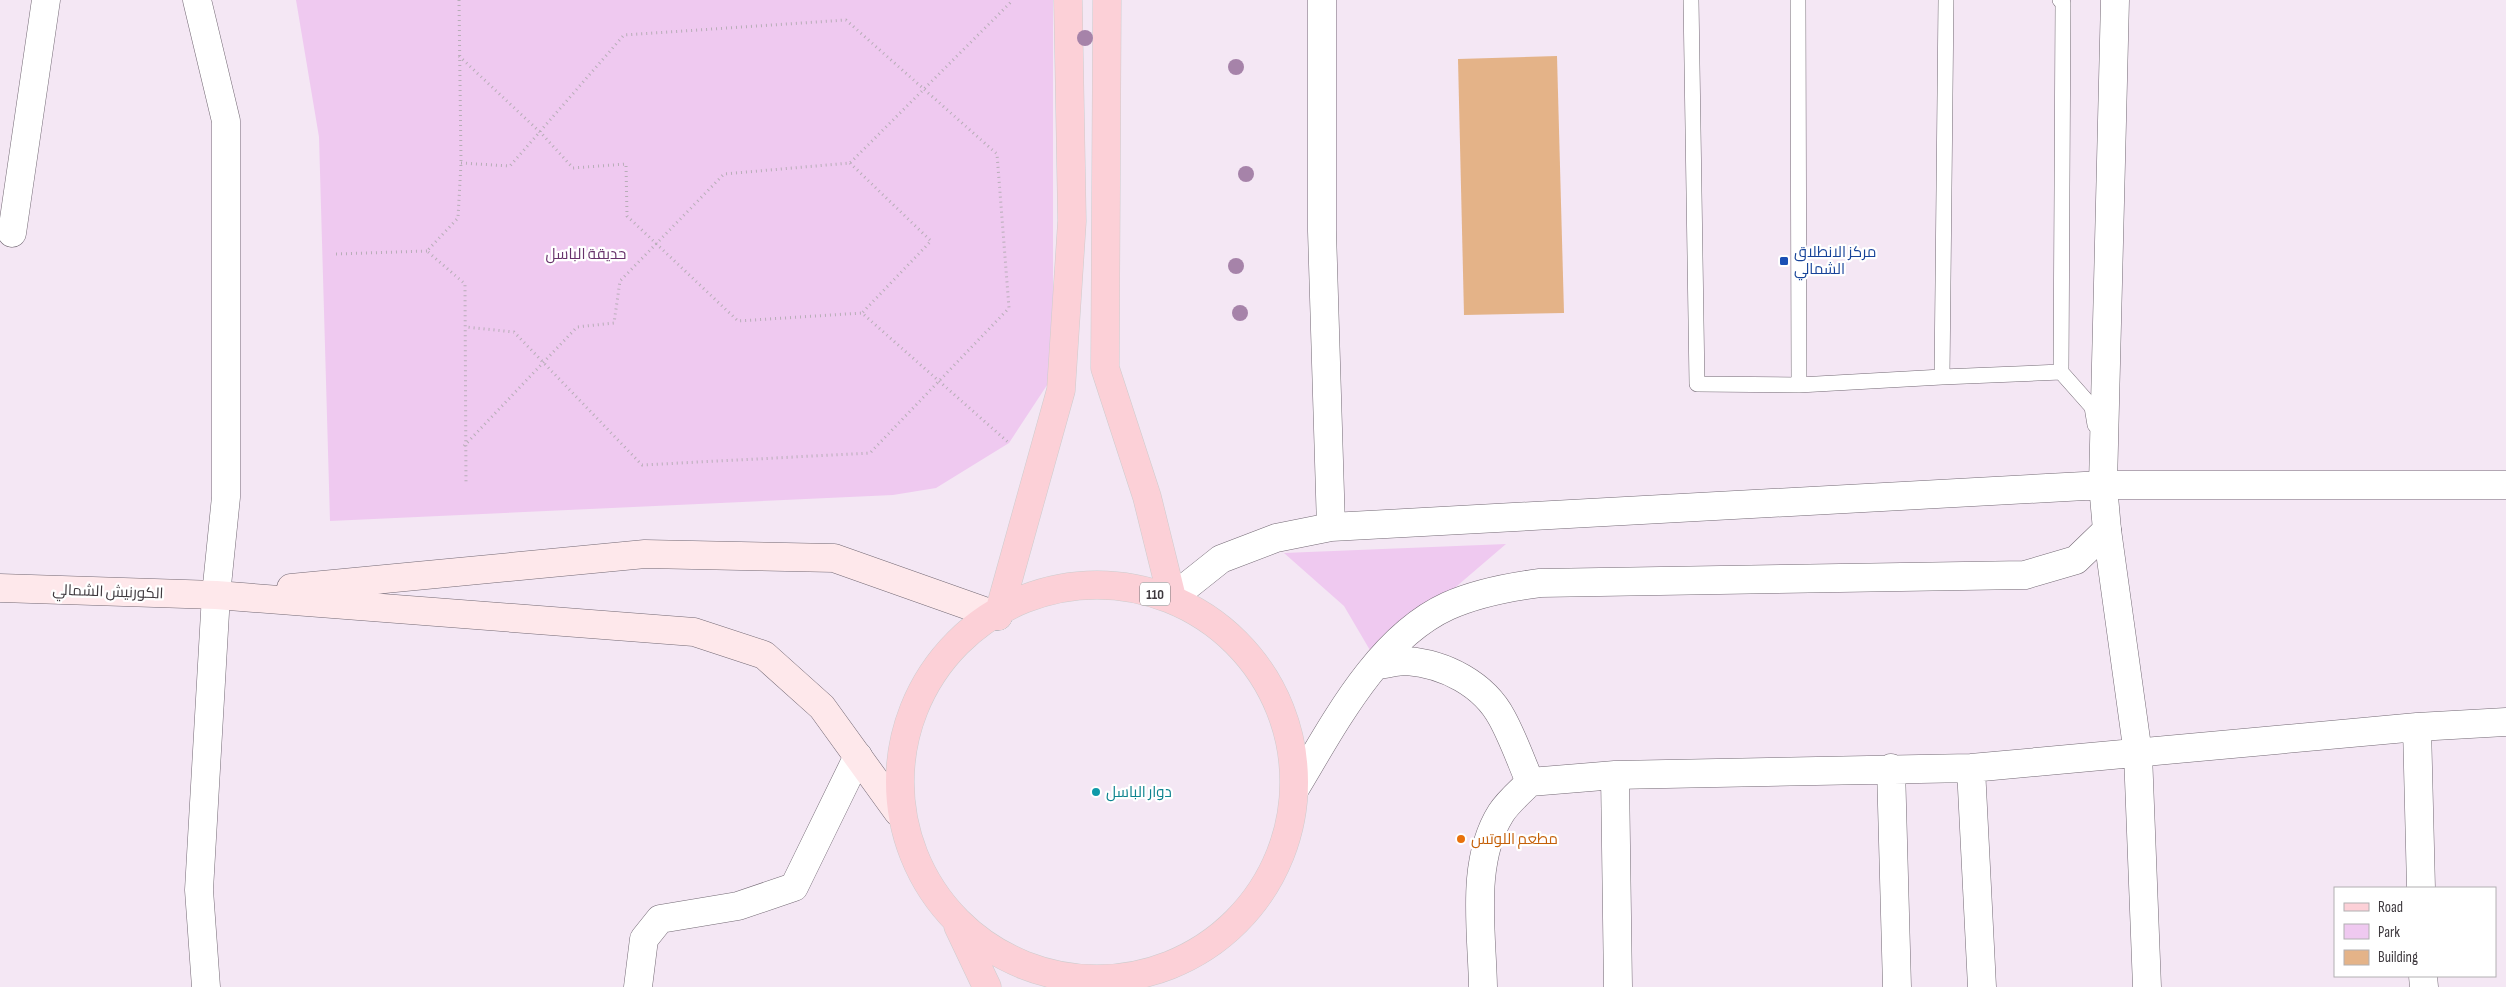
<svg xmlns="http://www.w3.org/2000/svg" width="2506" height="987" viewBox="0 0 2506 987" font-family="'Sofia Sans Condensed',Cairo,sans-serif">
  <rect width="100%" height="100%" fill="#f4e7f4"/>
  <path fill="#efc9f0" d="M 296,0 L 1053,0 L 1053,376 L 1009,443 L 936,488 L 893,495 L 330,521 L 319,137 Z
    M 1506,544 L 1374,657 L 1344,606 L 1284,553 Z"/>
  <path fill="#e4b388" d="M 1557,56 L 1564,313 L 1464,315 L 1458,59 Z"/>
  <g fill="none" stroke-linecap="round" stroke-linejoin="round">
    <defs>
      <path id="service" d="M 1691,0 L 1697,384 L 1799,385 L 1942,377 L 1946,0
        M 1798,0 L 1799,385
        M 2060,0 L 2063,3 L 2061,372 L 2092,407 L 2095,425
        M 1942,377 L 2061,372"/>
      <path id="minor" d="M 197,0 L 226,121 L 226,497 L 216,595 L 199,890 L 206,987
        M 12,233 L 46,0
        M 2103,485 L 2506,485
        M 2107,530 L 2138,754 L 2147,987
        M 2417,727 L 2421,888
        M 1891,768 L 1897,987
        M 1971,768 L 1982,987
        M 1615,775 L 1618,987
        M 2423,976 L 2424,987
        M 638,987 L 644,939 L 660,919 L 738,906 L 794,887 L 858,756
        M 1483,987 C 1482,931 1470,862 1501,813 C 1508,802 1521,791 1530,782 L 1615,775 L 1971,768 L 2417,727 L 2506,722"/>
      <path id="tertiary" d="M 1322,0 L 1322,231 L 1331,527
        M 1172,598 L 1221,559 L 1276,538 L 1331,527 L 2103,485
        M 1377,665 C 1387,664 1397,661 1407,661 C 1445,664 1484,684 1502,718 C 1513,738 1521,761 1530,782
        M 1296,787 C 1334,724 1378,638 1448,606 C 1477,593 1509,587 1540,583 L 2025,575 L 2076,560 L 2107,530 L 2103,485 L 2115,0"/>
      <path id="secondary" d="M 0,588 L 216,595 L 694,632 L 764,655 L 822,707 L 898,812
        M 291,588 L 645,554 L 834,558 L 998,616"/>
      <path id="primary" d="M 1107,0 L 1105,368 L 1147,497 L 1172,598
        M900 782a197 197 0 1 1 394 0a197 197 0 1 1-394 0Z
        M 998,616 L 1061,390 L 1072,221 L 1068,0
        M 958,926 L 987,987"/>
    </defs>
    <use href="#service" stroke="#736974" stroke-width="16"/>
    <use href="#minor" stroke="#736974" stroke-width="29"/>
    <use href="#tertiary" stroke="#736974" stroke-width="29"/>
    <use href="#secondary" stroke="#736974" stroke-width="29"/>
    <use href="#primary" stroke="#cdcccd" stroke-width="29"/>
    <path stroke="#b7adb7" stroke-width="3" stroke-dasharray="1 4" stroke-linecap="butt" d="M 459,0 L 461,163 L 458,218 L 427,251 L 465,284 L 466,485
      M 459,56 L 541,133 L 573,168 L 626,164 L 627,216 L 738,321 L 862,313 L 1009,443
      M 461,163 L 510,166 L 624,35 L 846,20 L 997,154 L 1009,308 L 870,453 L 642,465 L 514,332 L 466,327
      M 850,163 L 931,241 L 862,313
      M 336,254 L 427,251
      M 464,446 L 577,327 L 614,323 L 620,281 L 724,174 L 850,163 L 1013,0"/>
    <use href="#service" stroke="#fff" stroke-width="15"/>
    <use href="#minor" stroke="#fff" stroke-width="28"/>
    <use href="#tertiary" stroke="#fff" stroke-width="28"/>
    <use href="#secondary" stroke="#fee8eb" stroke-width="28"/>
    <use href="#primary" stroke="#fcd0d7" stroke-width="28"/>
  </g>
  <g fill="#a683a9">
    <circle cx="1085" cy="38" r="8"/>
    <circle cx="1236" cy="67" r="8"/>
    <circle cx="1246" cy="174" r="8"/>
    <circle cx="1236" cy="266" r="8"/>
    <circle cx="1240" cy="313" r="8"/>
  </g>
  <rect fill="#1a4fb4" stroke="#fff" stroke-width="2" x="1779" y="256" width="10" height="10" rx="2.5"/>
  <circle fill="#0f9aa8" stroke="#fff" stroke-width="2" cx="1096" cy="792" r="5"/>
  <circle fill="#e8710a" stroke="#fff" stroke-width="2" cx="1461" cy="839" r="5"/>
  <g text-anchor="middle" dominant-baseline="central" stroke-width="4.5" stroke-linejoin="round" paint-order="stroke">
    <rect fill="#fff" stroke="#787478" stroke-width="1" x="1140" y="582.5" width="30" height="23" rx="4"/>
    <g font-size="14" font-weight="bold" fill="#3e393e">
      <text x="1155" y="594">110</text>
    </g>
    <g font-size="15" fill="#164399" stroke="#fff" text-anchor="start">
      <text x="1794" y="252">مركز الانطلاق<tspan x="1794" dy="17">الشمالي</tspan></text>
    </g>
    <g font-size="15" fill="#67326b" stroke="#fff">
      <text x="586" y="254">حديقة الباسل</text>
    </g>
    <g font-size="15" fill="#3e393e" stroke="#fff">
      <text transform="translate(108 592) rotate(2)">الكورنيش الشمالي</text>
    </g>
    <g font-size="15" fill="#0d838f" stroke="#fff" text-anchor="start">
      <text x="1106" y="792">دوار الباسل</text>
    </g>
    <g font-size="15" fill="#c56008" stroke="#fff" text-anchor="start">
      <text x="1471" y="839">مطعم اللوتس</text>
    </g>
  </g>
  <rect x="2334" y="887" width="162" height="90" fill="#ffffff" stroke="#b2b0b2"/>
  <rect x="2344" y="903" width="25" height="8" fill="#fcd0d7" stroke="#b2b0b2"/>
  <text x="2378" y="912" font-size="15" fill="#3e393e">Road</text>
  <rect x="2344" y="924" width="25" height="15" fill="#efc9f0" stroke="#b2b0b2"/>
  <text x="2378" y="937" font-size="15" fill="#3e393e">Park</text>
  <rect x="2344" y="950" width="25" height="15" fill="#e4b388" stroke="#b2b0b2"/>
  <text x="2378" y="962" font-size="15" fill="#3e393e">Building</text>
</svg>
